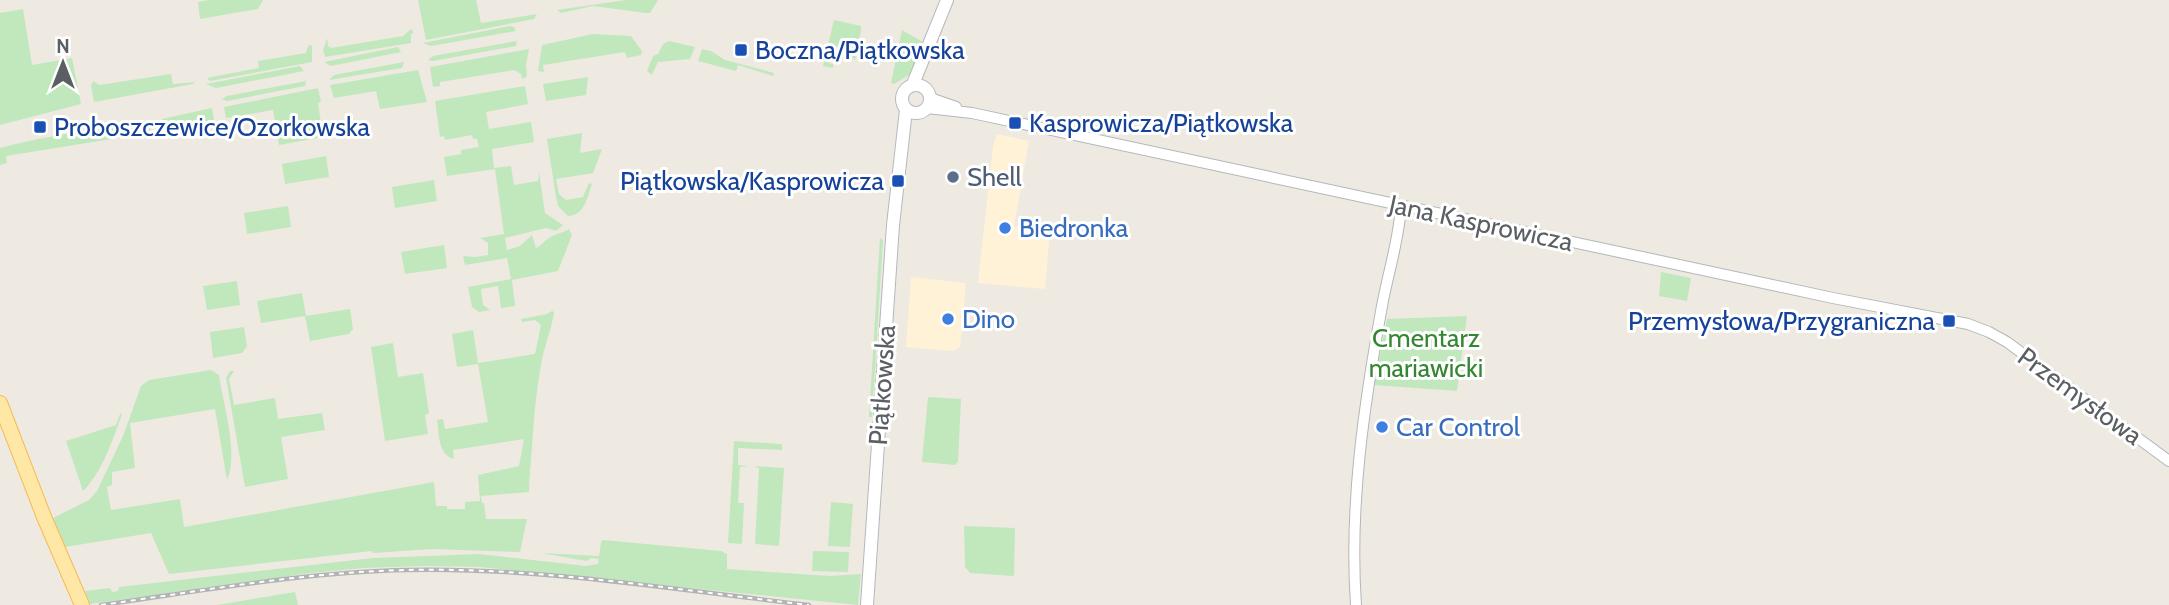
<svg xmlns="http://www.w3.org/2000/svg" width="2169" height="605" viewBox="0 0 2169 605" font-family="Cabin,sans-serif">
  <rect width="100%" height="100%" fill="#eeeae2"/>
  <path fill="#fff2d6" d="M 997,134 L 1029,141 L 1014,226 L 1050,231 L 1045,289 L 978,283 L 993,147 Z
    M 911,277 L 966,283 L 960,347 L 953,351 L 906,347 Z"/>
  <path fill="#c1e7bd" d="M 209,0 L 263,0 L 258,9 L 200,19 L 198,2 Z
    M 418,0 L 476,0 L 481,23 L 537,14 L 534,19 L 426,40 Z
    M 626,0 L 658,0 L 650,13 L 646,13 L 593,6 L 561,13 L 557,10 Z
    M 23,9 L 32,65 L 72,58 L 81,104 L 0,125 L 0,13 Z
    M 834,20 L 861,26 L 861,30 L 855,60 L 848,52 L 831,47 L 828,63 L 833,64 L 833,68 L 823,66 Z
    M 510,26 L 514,27 L 516,31 L 431,46 L 423,43 Z
    M 411,29 L 414,33 L 411,34 L 411,43 L 325,57 L 323,50 L 327,38 L 328,46 L 331,48 L 403,36 Z
    M 902,30 L 923,42 L 914,72 L 894,84 L 891,83 Z
    M 593,34 L 631,36 L 642,51 L 641,55 L 627,58 L 625,52 L 543,65 L 544,72 L 538,71 L 542,45 Z
    M 517,41 L 516,46 L 433,61 L 428,60 L 433,56 Z
    M 669,41 L 695,47 L 690,59 L 658,62 L 652,75 L 647,71 L 653,56 L 658,54 L 663,44 Z
    M 312,45 L 312,62 L 210,81 L 207,78 L 259,68 L 258,61 L 306,53 L 308,46 Z
    M 398,47 L 401,52 L 331,66 L 324,62 Z
    M 529,49 L 526,65 L 527,77 L 522,79 L 521,74 L 514,70 L 440,82 L 440,86 L 433,87 L 430,67 Z
    M 702,49 L 711,51 L 725,60 L 774,73 L 773,76 L 738,65 L 736,71 L 698,61 Z
    M 404,62 L 402,68 L 329,80 L 334,75 Z
    M 300,66 L 304,71 L 216,88 L 206,84 Z
    M 418,70 L 427,102 L 380,109 L 376,91 L 334,98 L 330,85 Z
    M 171,74 L 173,84 L 195,82 L 193,84 L 94,102 L 91,86 L 93,81 L 99,85 Z
    M 588,77 L 586,95 L 546,101 L 543,84 Z
    M 306,81 L 305,86 L 227,101 L 222,99 L 227,96 Z
    M 525,86 L 528,104 L 486,112 L 489,129 L 531,122 L 534,142 L 492,149 L 494,168 L 511,166 L 514,185 L 538,181 L 539,172 L 545,213 L 563,225 L 556,231 L 546,228 L 505,238 L 507,250 L 520,246 L 532,235 L 536,248 C 542,245 543,242 549,238 C 554,234 563,233 569,229 L 572,235 L 558,271 L 512,280 L 515,306 L 501,308 L 498,286 L 481,289 L 483,305 L 490,310 L 479,312 L 472,307 L 468,287 L 511,279 L 507,258 L 465,265 L 463,256 L 475,257 L 488,255 L 488,243 L 480,238 L 504,234 L 495,169 L 447,176 L 444,157 L 461,154 L 461,150 L 479,147 L 477,139 L 473,139 L 472,135 L 445,140 L 444,136 L 440,137 L 435,101 Z
    M 318,88 L 321,102 L 318,103 L 323,137 L 279,145 L 273,110 L 226,118 L 224,107 Z
    M 212,108 L 214,120 L 162,127 L 162,119 Z
    M 151,122 L 149,133 L 6,156 L 7,163 L 0,165 L 0,148 C 50,134 99,130 151,122 Z
    M 582,133 L 580,153 L 602,149 L 593,173 L 556,179 L 559,194 L 566,200 L 583,197 L 589,183 L 592,184 C 587,198 585,215 568,216 L 558,206 L 556,197 L 547,139 Z
    M 326,156 L 329,177 L 285,184 L 282,164 Z
    M 434,180 L 437,201 L 395,208 L 392,187 Z
    M 288,206 L 291,227 L 247,234 L 244,213 Z
    M 880,238 L 883,240 L 872,417 L 869,417 Z
    M 444,245 L 447,268 L 405,274 L 401,252 Z
    M 1661,272 L 1691,278 L 1687,301 L 1659,296 Z
    M 237,281 L 240,305 L 207,310 L 203,286 Z
    M 302,293 L 306,316 L 350,309 L 353,329 L 349,334 L 310,341 L 305,316 L 261,323 L 257,301 Z
    M 552,311 L 554,312 C 552,328 545,344 542,360 C 536,389 534,419 532,448 C 531,463 529,477 529,492 L 481,496 L 482,503 L 484,503 L 486,519 L 527,519 L 520,552 L 432,549 L 373,553 L 372,551 L 169,574 L 151,533 L 65,547 L 53,518 L 89,500 L 97,491 L 123,436 L 141,386 L 149,380 L 211,370 L 219,375 C 223,403 239,454 227,480 L 215,409 L 130,423 L 135,468 L 112,472 L 112,485 L 107,487 L 111,510 L 180,499 L 184,527 L 434,482 L 436,506 L 447,506 L 447,509 L 465,509 L 465,502 L 480,501 L 478,475 L 519,466 L 524,439 L 453,450 L 454,459 C 438,455 439,434 437,420 L 443,419 L 445,429 L 488,422 L 478,364 L 457,367 L 452,334 L 473,330 L 478,363 L 535,354 L 541,325 L 535,320 L 522,322 L 521,319 L 547,314 Z
    M 1467,316 L 1457,391 L 1374,385 L 1387,319 Z
    M 244,327 L 247,346 L 242,353 L 213,358 L 210,332 Z
    M 393,343 L 398,377 L 423,373 L 429,413 L 425,415 L 428,434 L 385,441 L 371,347 Z
    M 230,371 L 234,371 L 229,379 L 234,405 L 275,398 L 278,419 L 322,413 L 325,430 L 281,437 L 288,479 L 245,487 L 226,378 Z
    M 928,397 L 961,399 L 958,462 L 955,465 L 922,462 Z
    M 120,414 L 122,414 C 113,439 102,473 83,491 L 66,441 L 116,425 Z
    M 734,441 L 782,444 L 782,450 L 738,448 L 738,465 L 748,466 L 740,467 L 738,503 L 744,503 L 742,544 L 728,543 Z
    M 754,466 L 784,468 L 779,546 L 755,544 L 759,468 Z
    M 831,502 L 853,504 L 850,547 L 828,546 Z
    M 964,526 L 1015,528 L 1014,576 L 970,573 L 965,567 Z
    M 603,540 L 721,551 L 727,554 L 727,569 L 830,576 L 861,574 L 858,605 L 479,567 L 425,566 L 364,568 L 311,573 L 90,604 L 85,591 L 110,588 L 112,592 L 118,591 L 119,587 L 373,558 L 479,554 L 586,566 L 598,564 L 599,559 L 591,558 L 587,561 L 541,553 L 599,556 L 601,542 Z
    M 813,551 L 849,552 L 848,572 L 812,571 Z
    M 295,592 L 298,605 L 217,605 Z"/>
  <g fill="none" stroke-linecap="round" stroke-linejoin="round">
    <defs>
      <path id="tertiary" d="M 930,98 L 956,107
        M 927,108 L 972,113 L 1833,298 L 1968,324 L 1989,332 L 2007,342 L 2169,461
        M 1356,605 C 1349,505 1364,405 1382,306 C 1388,273 1399,240 1401,206"/>
      <path id="secondary" d="M 913,84 L 947,0
        M902 99a14 14 0 1 1 28 0a14 14 0 1 1-28 0Z
        M 867,605 L 893,225 L 906,110"/>
      <path id="primary" d="M 0,403 L 44,517 L 82,605"/>
    </defs>
    <use href="#tertiary" stroke="#b3b6ba" stroke-width="12"/>
    <use href="#secondary" stroke="#b4b8bd" stroke-width="14"/>
    <use href="#primary" stroke="#f9b950" stroke-width="16"/>
    <use href="#tertiary" stroke="#fff" stroke-width="10"/>
    <use href="#secondary" stroke="#fff" stroke-width="12"/>
    <use href="#primary" stroke="#ffe8a6" stroke-width="14"/>
    <defs>
      <path id="rail" d="M 101,605 C 202,591 304,572 407,570 C 541,567 676,590 809,605"/>
    </defs>
    <use href="#rail" stroke="#b2b3b4" stroke-width="4.5"/>
    <use href="#rail" stroke="#fff" stroke-width="2" stroke-dasharray="5" stroke-linecap="butt"/>
  </g>
  <g fill="#1a4fb4" stroke="#fff" stroke-width="2.5">
    <rect x="734" y="43" width="14" height="14" rx="3.5"/>
    <rect x="1008" y="116" width="14" height="14" rx="3.5"/>
    <rect x="33" y="120" width="14" height="14" rx="3.5"/>
    <rect x="891" y="174" width="14" height="14" rx="3.5"/>
    <rect x="1942" y="314" width="14" height="14" rx="3.5"/>
  </g>
  <circle fill="#5c6f8a" stroke="#fff" stroke-width="2.5" cx="953" cy="177" r="7"/>
  <g fill="#3f7fe0" stroke="#fff" stroke-width="2.5">
    <circle cx="1005" cy="228" r="7"/>
    <circle cx="948" cy="319" r="7"/>
    <circle cx="1382" cy="427" r="7"/>
  </g>
  <g text-anchor="middle" dominant-baseline="central" stroke-width="6" stroke-linejoin="round" paint-order="stroke">
    <g font-size="26" fill="#164399" stroke="#fff" text-anchor="start">
      <text x="755" y="50">Boczna/Piątkowska</text>
      <text x="1029" y="123">Kasprowicza/Piątkowska</text>
      <text x="54" y="127">Proboszczewice/Ozorkowska</text>
      <text x="884" y="181" text-anchor="end">Piątkowska/Kasprowicza</text>
      <text x="1935" y="321" text-anchor="end">Przemysłowa/Przygraniczna</text>
    </g>
    <g font-size="26" fill="#4e5e75" stroke="#fff" text-anchor="start">
      <text x="967" y="177">Shell</text>
    </g>
    <g font-size="26" fill="#5a5f64" stroke="#fff">
      <text transform="translate(1481 223) rotate(12)">Jana Kasprowicza</text>
      <text transform="translate(882 385) rotate(-86)">Piątkowska</text>
      <text transform="translate(2080 396) rotate(36)">Przemysłowa</text>
    </g>
    <g font-size="26" fill="#366cbe" stroke="#fff" text-anchor="start">
      <text x="1019" y="228">Biedronka</text>
      <text x="962" y="319">Dino</text>
      <text x="1396" y="427">Car Control</text>
    </g>
    <g font-size="26" fill="#348630" stroke="#fff">
      <text x="1426" y="338">Cmentarz<tspan x="1426" dy="30">mariawicki</tspan></text>
    </g>
  </g>
  <g transform="translate(63 63)" stroke="#ffffff" stroke-width="5" paint-order="stroke">
  <path d="M0-5L12 26L0 18L-12 26Z" fill="#5a5f64"/>
  <text y="-10" font-size="19" font-weight="bold" text-anchor="middle" fill="#5a5f64">N</text>
  </g>
</svg>
